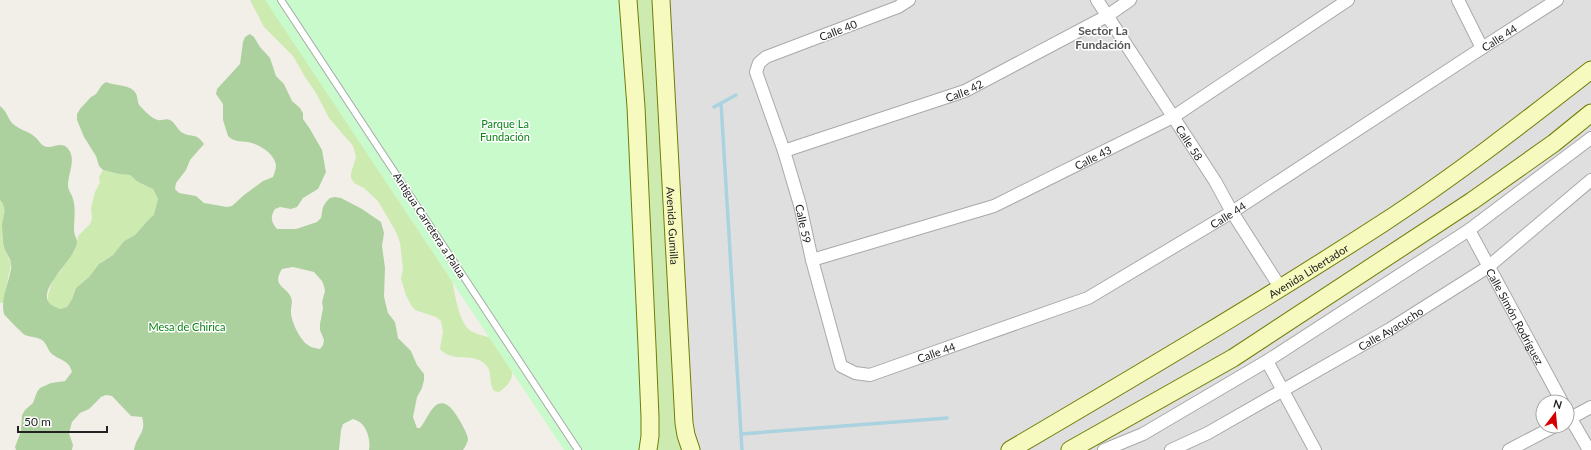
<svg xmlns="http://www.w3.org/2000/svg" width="1591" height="450" viewBox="0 0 1591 450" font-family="Lato,sans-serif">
  <rect width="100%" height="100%" fill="#f2efe9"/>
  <path fill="#e0dfdf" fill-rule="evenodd" d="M 661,0 L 1591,0 L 1591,450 L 691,450 ZM 1543,402 L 1567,402 L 1567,426 L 1543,426 Z"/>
  <path fill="#cdebb0" d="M 250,0 L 277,0 L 451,274 C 454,289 457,312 465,325 C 471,335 483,334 492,339 C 496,341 499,347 502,351 C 513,367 519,378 499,392 L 494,391 C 488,383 493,372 486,365 C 473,351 453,364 440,349 L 443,332 L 441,321 L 436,317 L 415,310 L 411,305 L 406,295 L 401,279 L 403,269 L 400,243 L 396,232 L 378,201 L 364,188 L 354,183 L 351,178 L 351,173 L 356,157 L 353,146 L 329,118 L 316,93 L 305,77 L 293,56 L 264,27 Z
    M 629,0 L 659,0 L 688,450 L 650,450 Z
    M 103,170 L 119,174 L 130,175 L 138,182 L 153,189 L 158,199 L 155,215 L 150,218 L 135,235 L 124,241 L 113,255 L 103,261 L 89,277 L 76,288 L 72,299 L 66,308 L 61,309 L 56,308 L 51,305 L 48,301 L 48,295 L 53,279 L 61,270 L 66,260 L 75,251 L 78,236 L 90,224 L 92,219 L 91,208 L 95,192 L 100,182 L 99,177 Z
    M 0,200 L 4,205 L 5,210 L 2,227 L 3,246 L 11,264 L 3,303 L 0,303 Z"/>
  <path fill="#add19e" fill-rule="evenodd" d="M 250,34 L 254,37 L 260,47 L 270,58 L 276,76 L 284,84 L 292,101 L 300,108 L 303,113 L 303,119 L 310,129 L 322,150 L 325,167 L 326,172 L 318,189 L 303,198 L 297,207 L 291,209 L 280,207 L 275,209 C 270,217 271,222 277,229 L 296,229 L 317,222 L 321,218 L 323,207 L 326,202 L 330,198 L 335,197 L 341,198 L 362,209 L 381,222 L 384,233 L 382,246 L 385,268 L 384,296 L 385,301 L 388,313 L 395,322 L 398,338 L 411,351 L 417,365 L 424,374 L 424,380 L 422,388 L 417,397 L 413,417 L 417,428 L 420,428 C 426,421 431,407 438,404 C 441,403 445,403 447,405 C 453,407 468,433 468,439 C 468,442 465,447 463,450 L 369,450 C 371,438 366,422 353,419 L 343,424 L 341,430 L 339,450 L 134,450 C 136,436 147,433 142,417 L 131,416 L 112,396 L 106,395 L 101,397 L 89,409 L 80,413 L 72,422 L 69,433 L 73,445 L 72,450 L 16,450 L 15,447 L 21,431 L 22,415 L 25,410 L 33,403 L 37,392 L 40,388 L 51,383 L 65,381 L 72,372 C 69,359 59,361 51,353 C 47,349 46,341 40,339 C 36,337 30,337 25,335 C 23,334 5,316 4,314 C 0,299 9,283 11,269 C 13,259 4,253 3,243 C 3,238 2,231 2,225 C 3,215 8,209 0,200 L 0,106 C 7,111 7,117 12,123 C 19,130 29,131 35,137 C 38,139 40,144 44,146 C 52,150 62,139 69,150 C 76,160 68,174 68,185 C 68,191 72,194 73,199 C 76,209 74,220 74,230 C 74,234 76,237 77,241 C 79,259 21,299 61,309 L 67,307 L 72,299 L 76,288 L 89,277 L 99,264 L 113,255 L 124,241 L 135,235 L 150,218 L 154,215 L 158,199 L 153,189 L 138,182 L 130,175 L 119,174 L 103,170 L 99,166 L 96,156 L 84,137 L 77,120 L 77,114 L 80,109 L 91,97 L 96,94 L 102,85 L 106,82 C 115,86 125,84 133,90 C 139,94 136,102 140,106 C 144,110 152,119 158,120 C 162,121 166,118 170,120 C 176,123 177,130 183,133 C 192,138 196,132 204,144 L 190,160 L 186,170 L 176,183 L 175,189 L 179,193 L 196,196 L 204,203 L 227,207 L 232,206 L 244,195 L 263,181 L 273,177 C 274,174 276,169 276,165 C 274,153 259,144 248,142 C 240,141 234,142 228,136 L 223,120 L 223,104 L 216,94 L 217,89 L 240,64 L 243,42 L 245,37 ZM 293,267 L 314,272 L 322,281 L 324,286 L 325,291 L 322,302 L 323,308 L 320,324 L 320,330 L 324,340 L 323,345 L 320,349 C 316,348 311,348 308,345 C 300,340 290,320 291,310 C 291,307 292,304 292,301 C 290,286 270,288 282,269 Z"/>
  <path fill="#c8facc" d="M 265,0 L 627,0 L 648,450 L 564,450 Z"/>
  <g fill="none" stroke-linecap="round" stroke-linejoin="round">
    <path stroke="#aad3df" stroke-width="3.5" d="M 721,103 L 742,450
      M 714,107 L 736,95
      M 741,434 L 947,418"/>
    <defs>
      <path id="lane" d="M 281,0 L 578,450"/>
      <g id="street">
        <path id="s1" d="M 909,0 L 898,7 L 766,57 L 759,63 L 756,72 L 784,151 L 800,205 L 812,260 L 841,366 L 855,373 L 870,375 L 1088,298 L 1232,212 L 1482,48 L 1557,0"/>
        <path id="s2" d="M 1097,0 L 1215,181 L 1232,212 L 1280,287"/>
        <path d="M 1458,0 L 1482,48"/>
        <path id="s3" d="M 784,151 L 965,91 L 1107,16 L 1130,0"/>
        <path id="s4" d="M 1469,230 L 1562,402"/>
        <path id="s5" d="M 812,260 L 994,206 L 1173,117 L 1348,0"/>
        <path d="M 1267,361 L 1315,450"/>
        <path d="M 1567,412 L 1589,450"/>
        <path d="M 1567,420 L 1591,407"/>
        <path d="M 1104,450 L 1143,434 L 1267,361 L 1469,230 L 1591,138"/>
        <path id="s6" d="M 1171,450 L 1208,433 L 1390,329 L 1488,267 L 1591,180"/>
        <path d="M 1509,450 L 1555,426"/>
      </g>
      <g id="secondary">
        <path d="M 628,0 L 636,107 L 647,346 L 650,417 L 650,436 L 648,450"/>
        <path id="s7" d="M 661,0 L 684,423 L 686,435 L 691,450"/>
        <path id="s8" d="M 1010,450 C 1136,376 1261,302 1383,223 C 1455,176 1523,123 1591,70"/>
        <path d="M 1070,450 L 1233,358 L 1472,201 L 1554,143 L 1591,113"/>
      </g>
    </defs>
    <use href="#lane" stroke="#a9a9a9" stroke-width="8"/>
    <use href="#street" stroke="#a9a9a9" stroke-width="14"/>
    <use href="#secondary" stroke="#707d05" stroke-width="19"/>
    <use href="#lane" stroke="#fff" stroke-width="6"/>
    <use href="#street" stroke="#fff" stroke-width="12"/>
    <use href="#secondary" stroke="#f7fabf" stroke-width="17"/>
  </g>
  <g text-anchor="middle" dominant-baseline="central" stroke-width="3" stroke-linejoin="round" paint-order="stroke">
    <g font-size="11" fill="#222" stroke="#fff">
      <text transform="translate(838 30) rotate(-21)">Calle 40</text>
      <text stroke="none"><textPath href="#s1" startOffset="1228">Calle 44</textPath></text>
      <text stroke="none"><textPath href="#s3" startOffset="190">Calle 42</textPath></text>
      <text stroke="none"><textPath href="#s2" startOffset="170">Calle 58</textPath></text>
      <text stroke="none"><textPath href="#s5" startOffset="300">Calle 43</textPath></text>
      <text stroke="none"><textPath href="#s1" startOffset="904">Calle 44</textPath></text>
      <text stroke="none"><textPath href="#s1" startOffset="332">Calle 59</textPath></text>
      <text transform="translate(430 225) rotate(57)">Antigua Carretera a Palua</text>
      <text stroke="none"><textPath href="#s7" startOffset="226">Avenida Gumilla</textPath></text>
      <text stroke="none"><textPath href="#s8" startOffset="348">Avenida Libertador</textPath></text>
      <text stroke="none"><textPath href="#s4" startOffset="98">Calle Simón Rodríguez</textPath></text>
      <text stroke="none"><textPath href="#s6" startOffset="251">Calle Ayacucho</textPath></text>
      <text stroke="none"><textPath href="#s1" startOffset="580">Calle 44</textPath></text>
    </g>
    <g font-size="11" fill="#0c8416" stroke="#fff">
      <text x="505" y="123">Parque La<tspan x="505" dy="13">Fundación</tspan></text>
      <text x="187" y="326">Mesa de Chirica</text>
    </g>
    <g font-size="12" font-weight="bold" fill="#555" stroke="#fff">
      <text x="1103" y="30">Sector La<tspan x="1103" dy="14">Fundación</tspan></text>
    </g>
  </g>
  <g transform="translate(1555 414) rotate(16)"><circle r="19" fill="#ffffff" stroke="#a7a7a7"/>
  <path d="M0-3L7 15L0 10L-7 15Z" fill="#d40000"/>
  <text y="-6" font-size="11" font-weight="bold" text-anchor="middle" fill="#222222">N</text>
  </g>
  <path d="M18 426v6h89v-6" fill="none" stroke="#222222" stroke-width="2"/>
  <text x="24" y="426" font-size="12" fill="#222222" stroke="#ffffff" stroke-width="3" paint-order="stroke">50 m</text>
</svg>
